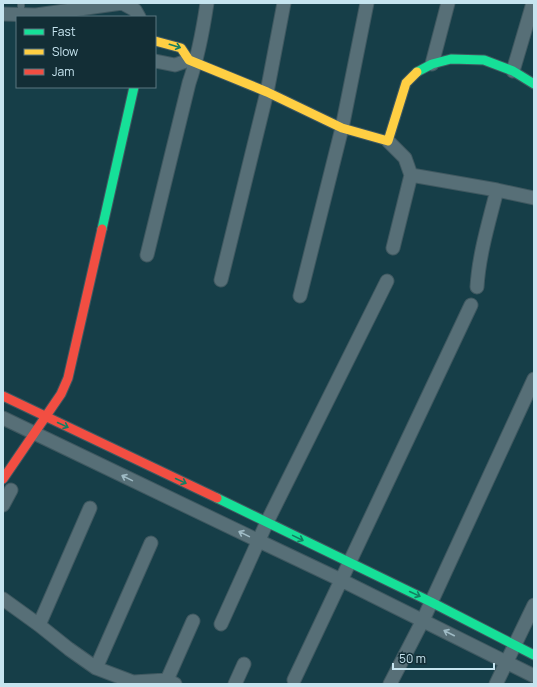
<svg xmlns="http://www.w3.org/2000/svg" width="537" height="687" viewBox="0 0 537 687" font-family="Manrope,sans-serif">
  <rect width="100%" height="100%" fill="#163e48"/>
  <g fill="none" stroke-linecap="round" stroke-linejoin="round">
    <defs>
      <path id="lane" d="M 21,15 L 21,3"/>
      <path id="street" d="M 3,14 L 36,15 L 122,3 L 135,10 L 139,17
        M 155,61 L 175,65 L 189,60
        M 432,64 L 448,3
        M 513,71 L 533,3
        M 388,141 L 405,158 L 411,175 L 393,248
        M 411,175 L 497,190
        M 147,255 L 189,83 C 198,57 203,30 207,3
        M 221,280 L 267,92 L 284,3
        M 477,287 C 479,254 489,222 497,190 L 534,198
        M 300,296 L 342,128 L 367,3
        M 3,418 L 259,541 L 341,580 L 534,676
        M 3,505 L 11,490
        M 3,599 L 39,625 L 69,649 L 96,668 L 133,682 L 167,680 L 175,684
        M 221,624 L 267,522 L 387,281
        M 39,625 L 90,508
        M 96,668 L 151,543
        M 167,680 L 193,621
        M 294,680 L 471,305
        M 235,684 L 244,664
        M 390,684 L 423,620 L 534,379
        M 496,684 L 534,605"/>
      <path id="fast" d="M 417,72 L 432,64 L 451,59 L 484,60 L 513,71 L 534,84
        M 102,229 L 134,87
        M 217,498 L 431,602 L 534,655"/>
      <path id="slow" d="M 155,41 L 181,48 L 189,60 L 267,92 L 342,128 L 388,141 L 406,83 L 417,72"/>
      <path id="jam" d="M 3,396 L 217,498
        M 3,479 L 61,394 L 68,378 L 102,229"/>
    </defs>
    <use href="#lane" stroke="#3f5860" stroke-width="8"/>
    <use href="#street" stroke="#3f5860" stroke-width="15"/>
    <use href="#fast" stroke="#3f5860" stroke-width="11"/>
    <use href="#slow" stroke="#3f5860" stroke-width="11"/>
    <use href="#jam" stroke="#3f5860" stroke-width="11"/>
    <use href="#lane" stroke="#576f77" stroke-width="6"/>
    <use href="#street" stroke="#576f77" stroke-width="13"/>
    <use href="#fast" stroke="#16e098" stroke-width="9"/>
    <use href="#slow" stroke="#ffcf43" stroke-width="9"/>
    <use href="#jam" stroke="#f24e42" stroke-width="9"/>
  </g>
  <defs><path id="oneway-shaft" d="M-6 0H5M1.5-3L5.5 0L1.5 3" fill="none" stroke-width="1.6" stroke-linecap="round" stroke-linejoin="round"/></defs>
  <g stroke="#147e62">
    <use href="#oneway-shaft" transform="translate(175 46) rotate(17)"/>
    <use href="#oneway-shaft" transform="translate(63 425) rotate(25)"/>
    <use href="#oneway-shaft" transform="translate(181 481) rotate(25)"/>
    <use href="#oneway-shaft" transform="translate(298 538) rotate(26)"/>
    <use href="#oneway-shaft" transform="translate(415 594) rotate(25)"/>
  </g>
  <g stroke="#9fbbc5">
    <use href="#oneway-shaft" transform="translate(127 478) rotate(-154)"/>
    <use href="#oneway-shaft" transform="translate(244 534) rotate(-154)"/>
    <use href="#oneway-shaft" transform="translate(449 633) rotate(-153)"/>
  </g>
  <rect width="537" height="687" fill="none" stroke="#c6e4ef" stroke-width="8"/>
  <rect x="16" y="16" width="140" height="72" fill="#132e36" stroke="#5b7780"/>
  <rect x="24" y="29" width="20" height="6" fill="#16e098" stroke="#5b7780"/>
  <text x="52" y="36" font-size="12" fill="#c6e4ef">Fast</text>
  <rect x="24" y="49" width="20" height="6" fill="#ffcf43" stroke="#5b7780"/>
  <text x="52" y="56" font-size="12" fill="#c6e4ef">Slow</text>
  <rect x="24" y="69" width="20" height="6" fill="#f24e42" stroke="#5b7780"/>
  <text x="52" y="76" font-size="12" fill="#c6e4ef">Jam</text>
  <path d="M393 663v6h101v-6" fill="none" stroke="#c6e4ef" stroke-width="2"/>
  <text x="399" y="663" font-size="12" fill="#c6e4ef" stroke="#132e36" stroke-width="3" paint-order="stroke">50 m</text>
</svg>
